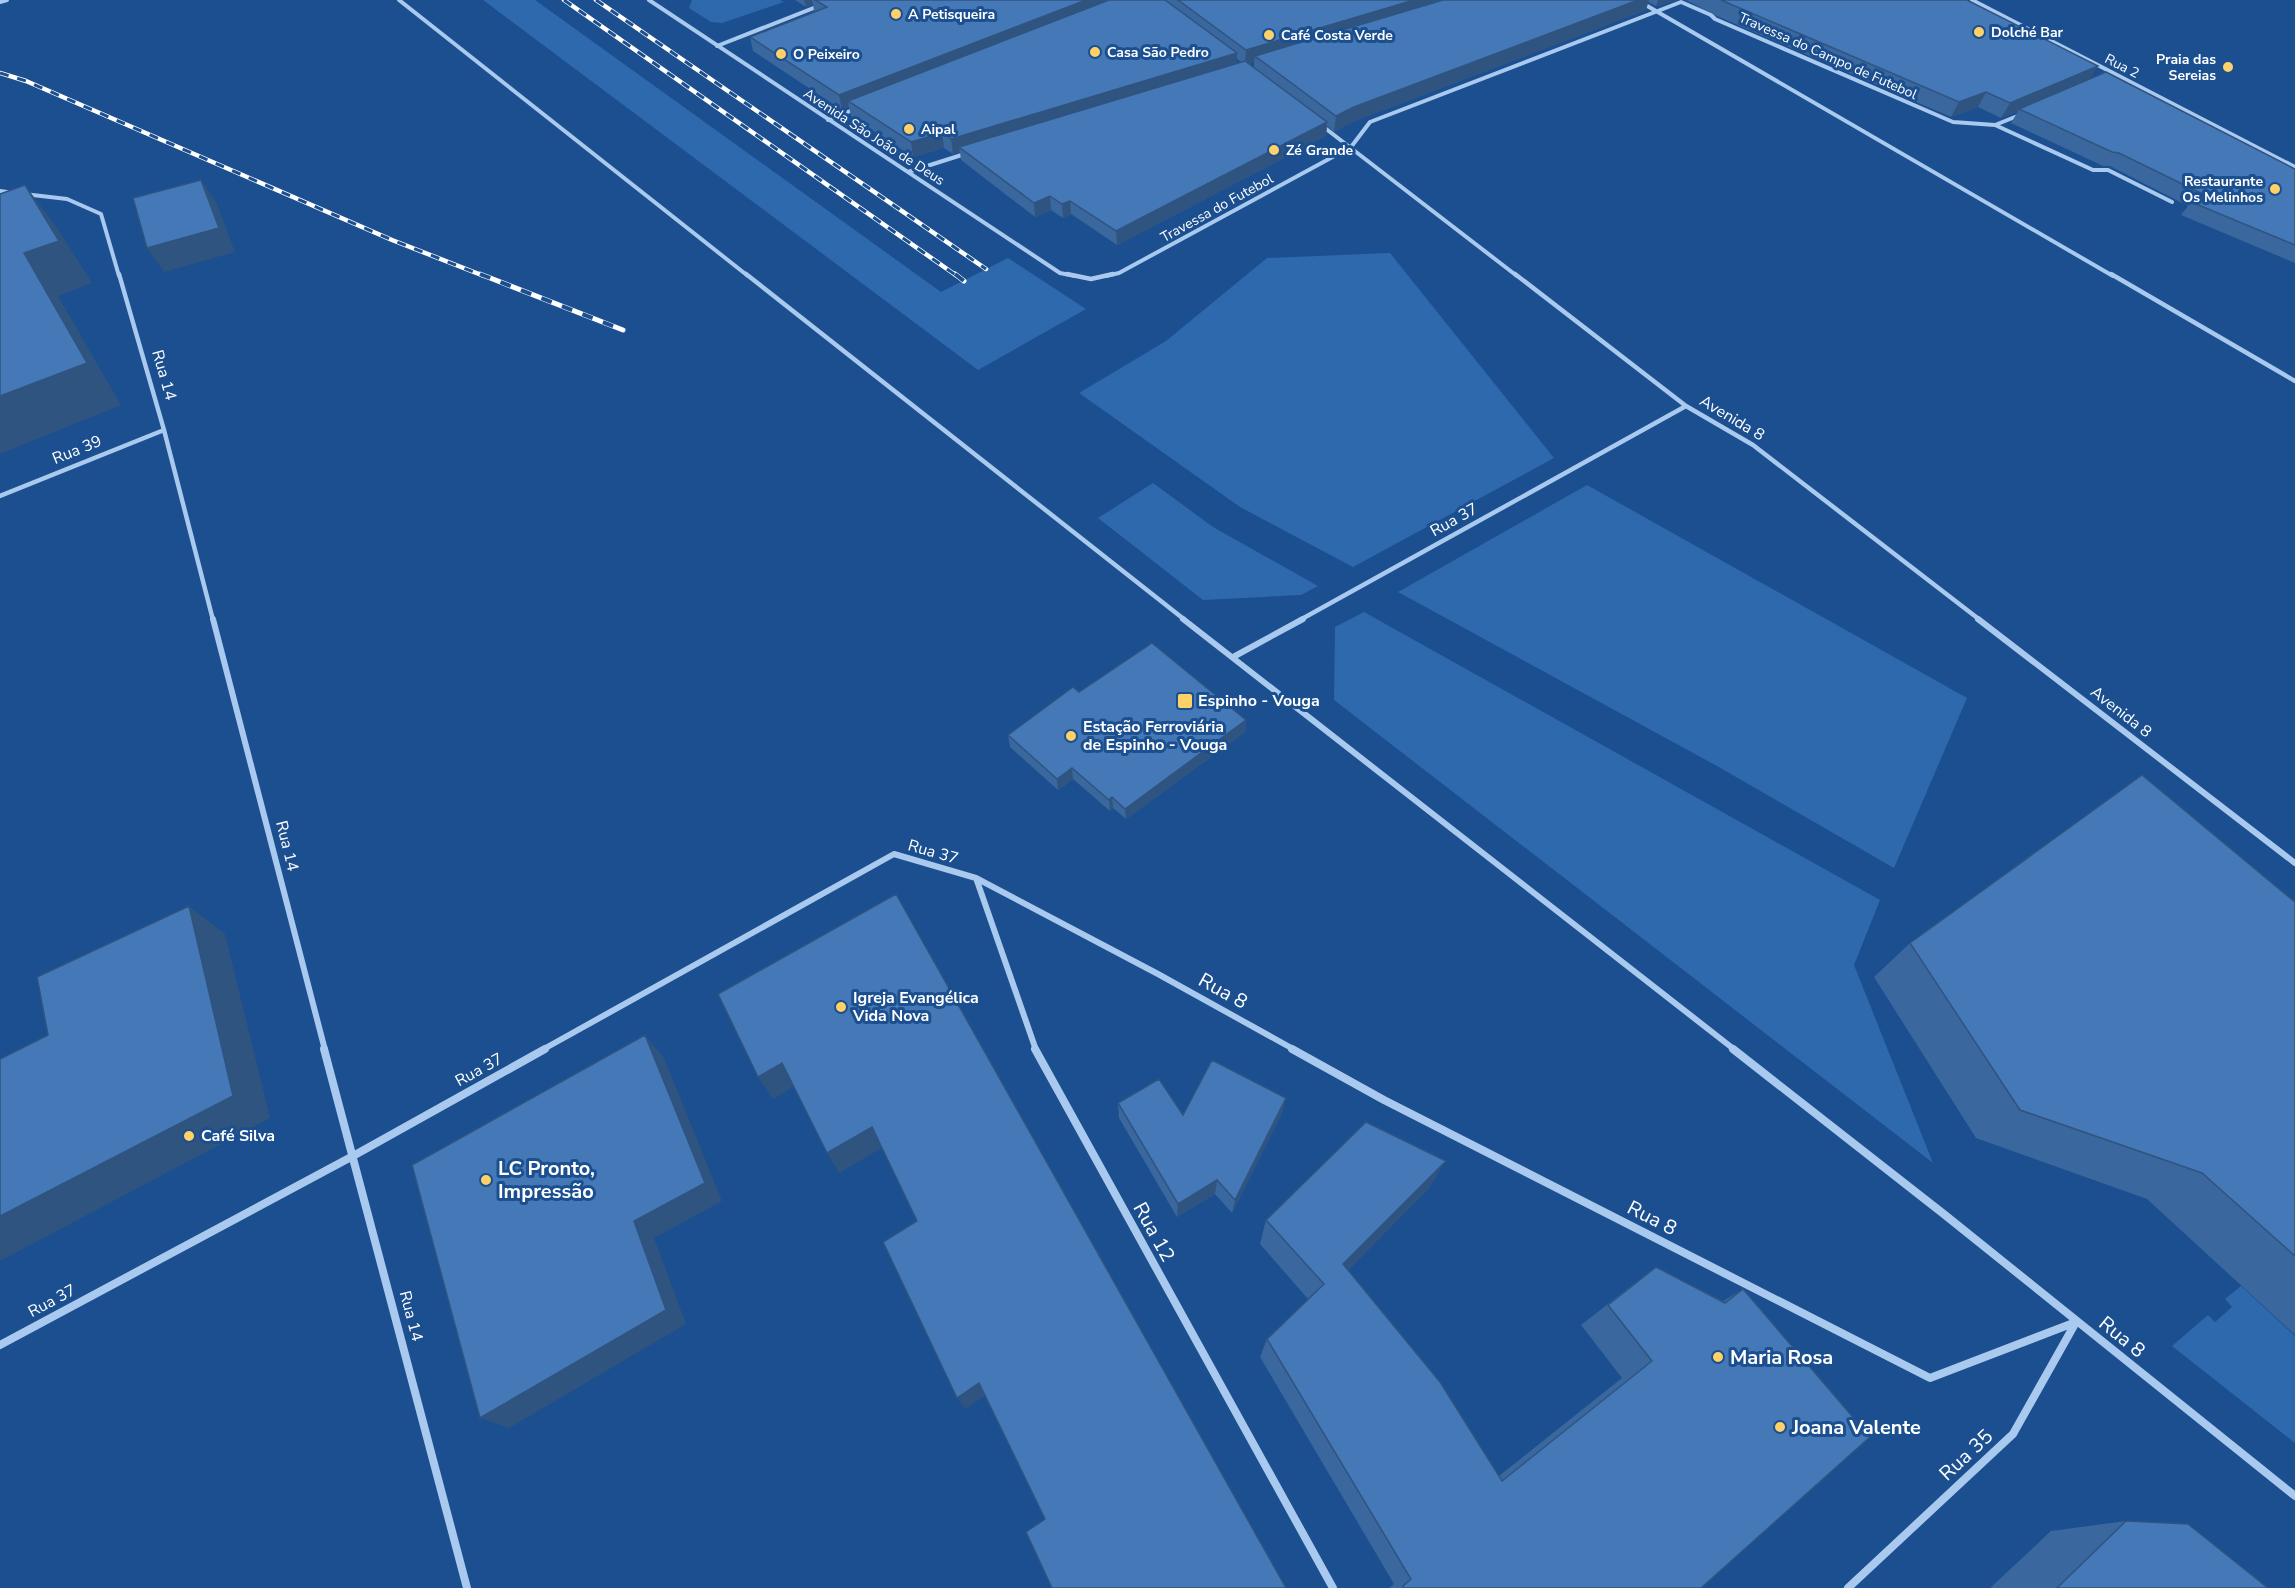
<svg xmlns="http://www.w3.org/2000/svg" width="2295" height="1588" viewBox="0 0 2295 1588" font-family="'Nunito Sans',sans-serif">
  <rect width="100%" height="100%" fill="#1b4f8f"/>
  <path fill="#2e69ad" d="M 483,0 L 535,0 L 941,292 L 1008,258 L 1086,309 L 978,370 Z
    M 692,0 L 780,0 L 784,2 L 722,23 L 711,22 L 689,8 Z
    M 1390,253 L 1554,458 L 1353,567 L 1240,507 L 1079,393 L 1166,341 L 1267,258 Z
    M 1153,483 L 1213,527 L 1318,586 L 1301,595 L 1203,600 L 1098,518 Z
    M 1587,485 L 1967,698 L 1894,868 L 1717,766 L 1398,592 Z
    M 1364,612 L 1880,900 L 1854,965 L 1933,1163 L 1334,700 L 1335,627 Z
    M 2241,1286 L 2295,1336 L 2295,1443 L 2172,1346 L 2208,1315 L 2215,1322 L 2232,1307 L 2225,1299 Z"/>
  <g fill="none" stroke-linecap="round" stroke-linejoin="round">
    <path stroke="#a9c9ee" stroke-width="4" d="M 1711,15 L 1715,19 L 1953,122 L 1995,125"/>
    <path stroke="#a9c9ee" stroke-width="4" d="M 399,0 L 748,276
      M 649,0 L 1060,273 L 1075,276
      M 1637,0 L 2113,276
      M 1972,0 L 2295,167
      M 0,2 L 7,0
      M 717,46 L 834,0
      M 828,120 L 855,109
      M 1321,125 L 1517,276
      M 1995,125 L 2093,170 L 2108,170 L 2172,202
      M 1995,125 L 2020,115
      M 908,172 L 968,153
      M 0,191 L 14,193
      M 24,194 L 67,199 L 101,214 L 119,276
      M 1106,276 L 1119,273 L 1351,147 L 1370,122 L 1681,2 L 1711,15"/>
    <path stroke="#a9c9ee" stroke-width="4.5" d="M 119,274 L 164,430 L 213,620
      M 746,274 L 1185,620
      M 1067,274 L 1091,279 L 1113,274
      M 1515,274 L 1686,406 L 1753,445 L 1980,620
      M 2111,274 L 2295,381
      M 0,496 L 164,430
      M 1300,620 L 1686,406"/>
    <path stroke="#a9c9ee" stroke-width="6" d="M 213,619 L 325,1050
      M 1183,619 L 1735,1050
      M 1978,619 L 2295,863
      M 1235,656 L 1303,619
      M 976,878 L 1036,1050
      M 542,1050 L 894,854 L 976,878 L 1158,974 L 1295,1050"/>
    <path stroke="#a9c9ee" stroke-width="8" d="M 324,1049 L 467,1588
      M 1035,1049 L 1333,1588
      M 1292,1049 L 1384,1100 L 1930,1378 L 2076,1322
      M 1733,1049 L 1945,1215 L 2295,1496
      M 0,1345 L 353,1156 L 545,1049
      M 1848,1588 L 2013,1434 L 2076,1322"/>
    <defs>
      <path id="rail-far1" d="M 564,0 L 957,276
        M 596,0 L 986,269
        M 0,73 L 26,81 L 392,240 L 484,276"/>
      <path id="rail" d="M 480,274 L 623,330
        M 955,274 L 964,281"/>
    </defs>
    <use href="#rail-far1" stroke="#fff" stroke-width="4.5"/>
    <use href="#rail" stroke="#fff" stroke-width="5"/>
    <use href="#rail-far1" stroke="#1b4f8f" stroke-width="3" stroke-dasharray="9" stroke-linecap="butt"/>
    <use href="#rail" stroke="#1b4f8f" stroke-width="4" stroke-dasharray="11" stroke-linecap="butt"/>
  </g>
  <path fill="#3a679d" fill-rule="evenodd" d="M 795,0 L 1677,0 L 1656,6 L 1648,2 L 1646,10 L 1352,122 L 1334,132 L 1327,126 L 1326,136 L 1117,245 L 1071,214 L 1063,218 L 1051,210 L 1035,217 L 961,160 L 960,152 L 953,154 L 944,148 L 913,157 L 851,116 L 849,107 L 842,110 L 753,51 L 750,37 L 814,12 L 813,4 L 806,7 ZM 1236,58 L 1241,62 L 1236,64 ZM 1254,62 L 1254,68 L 1249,64 Z
    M 1686,0 L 1967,0 L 2090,79 L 2295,169 L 2295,263 L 2181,215 L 2188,206 L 2110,166 L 2103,166 L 2011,123 L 2018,111 L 2001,118 L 1978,107 L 1951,117 L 1717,16 Z
    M 1079,692 L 1246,720 L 1245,732 L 1126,819 L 1113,808 L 1110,811 L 1073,779 L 1058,790 L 1010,747 L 1008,735 Z
    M 2295,902 L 2295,1335 L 2147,1199 L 1976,1138 L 1874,977 L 1910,943 Z
    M 1286,1098 L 1282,1113 L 1232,1213 L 1215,1194 L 1177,1217 L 1119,1118 L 1118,1103 L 1183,1115 Z
    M 1429,1188 L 1348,1270 L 1499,1476 L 1622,1378 L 1581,1325 L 1627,1289 L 1656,1267 L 1723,1301 L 1743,1289 L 1701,1588 L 1389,1588 L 1394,1584 L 1260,1357 L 1267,1339 L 1308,1299 L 1260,1244 L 1266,1220 Z
    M 2126,1521 L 2268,1588 L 1990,1588 L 2051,1531 Z"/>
  <path fill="#305480" d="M 804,0 L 812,0 L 813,4 L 806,7 Z
    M 1086,0 L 1124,0 L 848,101 L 849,107 L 842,110 L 839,95 Z
    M 1414,0 L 1460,0 L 1255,56 L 1254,62 L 1245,65 L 1246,50 Z
    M 1638,0 L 1649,0 L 1646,10 L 1352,122 L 1334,132 L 1336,116 L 1354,107 Z
    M 1658,0 L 1677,0 L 1656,6 Z
    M 1237,53 L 1236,68 L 959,147 L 960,152 L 953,154 L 951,139 Z
    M 2098,66 L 2089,81 L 2019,109 L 2018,111 L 2001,118 L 2010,103 Z
    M 1986,92 L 1978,107 L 1951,117 L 1959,102 Z
    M 1327,122 L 1326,136 L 1117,245 L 1116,231 Z
    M 942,133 L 944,148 L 913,157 L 911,142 Z
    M 201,180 L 217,204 L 235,252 L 164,272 L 147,248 Z
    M 25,185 L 57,228 L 92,283 L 58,296 L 121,405 L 0,454 L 0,396 Z
    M 1050,196 L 1051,210 L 1035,217 L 1034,203 Z
    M 1070,201 L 1071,214 L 1063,218 L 1062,204 Z
    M 1246,720 L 1245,732 L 1126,819 L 1125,809 Z
    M 1072,768 L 1073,779 L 1058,790 L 1057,779 Z
    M 1112,797 L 1113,808 L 1110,811 L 1109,800 Z
    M 189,906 L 225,934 L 270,1118 L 0,1261 L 0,1216 Z
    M 645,1035 L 664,1058 L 722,1201 L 654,1238 L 686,1324 L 509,1428 L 480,1418 Z
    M 782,1063 L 796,1085 L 773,1099 L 758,1077 Z
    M 1286,1098 L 1282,1113 L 1232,1213 L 1235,1200 Z
    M 872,1127 L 882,1148 L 839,1173 L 827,1153 Z
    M 1446,1161 L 1429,1188 L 1332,1287 L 1343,1264 Z
    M 1217,1180 L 1215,1194 L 1177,1217 L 1178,1204 Z
    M 979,1383 L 986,1395 L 965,1409 L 957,1398 Z"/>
  <path fill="#4478b7" stroke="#305480" stroke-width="1.5" d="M 815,0 L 1086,0 L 839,95 L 750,37 L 827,7 Z
    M 1109,0 L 1165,0 L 1237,53 L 951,139 L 942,133 L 911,142 L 848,101 Z
    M 1178,0 L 1414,0 L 1246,50 Z
    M 1443,0 L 1638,0 L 1354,107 L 1336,116 L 1255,56 Z
    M 1721,0 L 1967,0 L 2098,66 L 2010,103 L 1986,92 L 1959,102 Z
    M 1245,61 L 1327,122 L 1116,231 L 1070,201 L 1062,204 L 1050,196 L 1034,203 L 959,147 Z
    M 2106,72 L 2295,169 L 2295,245 L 2191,202 L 2205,195 L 2119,153 L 2112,152 L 2019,109 Z
    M 201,180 L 219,228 L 147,248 L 133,198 Z
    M 25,185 L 59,241 L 24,253 L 87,363 L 0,396 L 0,194 Z
    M 1152,643 L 1246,720 L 1125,809 L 1112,797 L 1109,800 L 1072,768 L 1057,779 L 1008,735 L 1073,687 L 1079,692 Z
    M 2142,775 L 2295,902 L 2295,1256 L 2202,1173 L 2020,1110 L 1910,943 Z
    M 896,894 L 1286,1588 L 1052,1588 L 1026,1532 L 1045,1519 L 979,1383 L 957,1398 L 883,1242 L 917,1221 L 872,1127 L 827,1153 L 782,1063 L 758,1077 L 718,994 Z
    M 189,906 L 233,1096 L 0,1216 L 0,1059 L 48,1035 L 37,977 Z
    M 645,1035 L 705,1183 L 634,1221 L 666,1310 L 480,1418 L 412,1165 Z
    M 1212,1060 L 1286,1098 L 1235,1200 L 1217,1180 L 1178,1204 L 1118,1103 L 1159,1079 L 1183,1115 Z
    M 1366,1122 L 1446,1161 L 1343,1264 L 1440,1382 L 1502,1481 L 1652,1361 L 1608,1305 L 1656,1267 L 1725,1303 L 1743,1289 L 1870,1437 L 1701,1588 L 1404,1588 L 1403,1586 L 1411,1579 L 1267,1339 L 1324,1284 L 1266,1220 Z
    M 2126,1521 L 2188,1524 L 2268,1588 L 2057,1588 Z"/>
  <g fill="#ffd166" stroke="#1b4f8f" stroke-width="2">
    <circle cx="896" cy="14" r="6"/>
    <circle cx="1979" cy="32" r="6"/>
    <circle cx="1269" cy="35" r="6"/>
    <circle cx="1095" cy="52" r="6"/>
    <circle cx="781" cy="54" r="6"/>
    <circle cx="2228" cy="67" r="6"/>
    <circle cx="909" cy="129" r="6"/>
    <circle cx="1274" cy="150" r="6"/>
    <circle cx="2275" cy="189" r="6"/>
    <rect x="1177" y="693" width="16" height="16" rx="3"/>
    <circle cx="1071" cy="736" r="6"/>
    <circle cx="841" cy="1007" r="6"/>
    <circle cx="189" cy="1136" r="6"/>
    <circle cx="486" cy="1180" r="6"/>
    <circle cx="1718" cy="1357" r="6"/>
    <circle cx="1780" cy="1427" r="6"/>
  </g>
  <g text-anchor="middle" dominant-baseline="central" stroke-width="6" stroke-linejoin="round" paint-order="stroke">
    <g font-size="14" font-weight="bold" fill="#fff" stroke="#1b4f8f" text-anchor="start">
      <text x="908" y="14">A Petisqueira</text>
      <text x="1991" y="32">Dolché Bar</text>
      <text x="1281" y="35">Café Costa Verde</text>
      <text x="1107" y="52">Casa São Pedro</text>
      <text x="793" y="54">O Peixeiro</text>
      <text x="2216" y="59" text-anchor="end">Praia das<tspan x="2216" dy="16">Sereias</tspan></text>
      <text x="921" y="129">Aipal</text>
      <text x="1286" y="150">Zé Grande</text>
      <text x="2263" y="181" text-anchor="end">Restaurante<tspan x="2263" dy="16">Os Melinhos</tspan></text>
    </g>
    <g font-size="14" fill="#fff" stroke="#1b4f8f">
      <text transform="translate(1828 56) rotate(24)">Travessa do Campo de Futebol</text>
      <text transform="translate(2122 66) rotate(27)">Rua 2</text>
      <text transform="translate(874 137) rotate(33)">Avenida São João de Deus</text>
      <text transform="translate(1217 208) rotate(-29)">Travessa do Futebol</text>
    </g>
    <g font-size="16" fill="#fff" stroke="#1b4f8f">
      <text transform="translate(164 375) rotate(74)">Rua 14</text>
      <text transform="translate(1732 418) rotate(31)">Avenida 8</text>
      <text transform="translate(77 450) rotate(-22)">Rua 39</text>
      <text transform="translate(1454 520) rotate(-29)">Rua 37</text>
      <text transform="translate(2121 712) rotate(38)">Avenida 8</text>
      <text transform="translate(287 846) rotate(76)">Rua 14</text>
      <text transform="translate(933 852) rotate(16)">Rua 37</text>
      <text transform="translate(479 1070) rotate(-29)">Rua 37</text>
      <text transform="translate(52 1301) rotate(-28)">Rua 37</text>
      <text transform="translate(411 1316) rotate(75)">Rua 14</text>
    </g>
    <g font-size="16" font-weight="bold" fill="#fff" stroke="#1b4f8f" text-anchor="start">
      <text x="1198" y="701">Espinho - Vouga</text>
      <text x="1083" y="727">Estação Ferroviária<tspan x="1083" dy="18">de Espinho - Vouga</tspan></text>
      <text x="853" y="998">Igreja Evangélica<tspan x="853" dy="18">Vida Nova</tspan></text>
      <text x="201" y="1136">Café Silva</text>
    </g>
    <g font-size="20" fill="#fff" stroke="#1b4f8f">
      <text transform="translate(1223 991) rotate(29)">Rua 8</text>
      <text transform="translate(1652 1218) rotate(27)">Rua 8</text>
      <text transform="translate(1154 1232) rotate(61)">Rua 12</text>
      <text transform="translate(2122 1337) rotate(39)">Rua 8</text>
      <text transform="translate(1966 1455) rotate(-43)">Rua 35</text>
    </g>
    <g font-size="20" font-weight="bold" fill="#fff" stroke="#1b4f8f" text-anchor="start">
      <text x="498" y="1168">LC Pronto,<tspan x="498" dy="23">Impressão</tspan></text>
      <text x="1730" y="1357">Maria Rosa</text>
      <text x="1792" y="1427">Joana Valente</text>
    </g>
  </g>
</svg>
